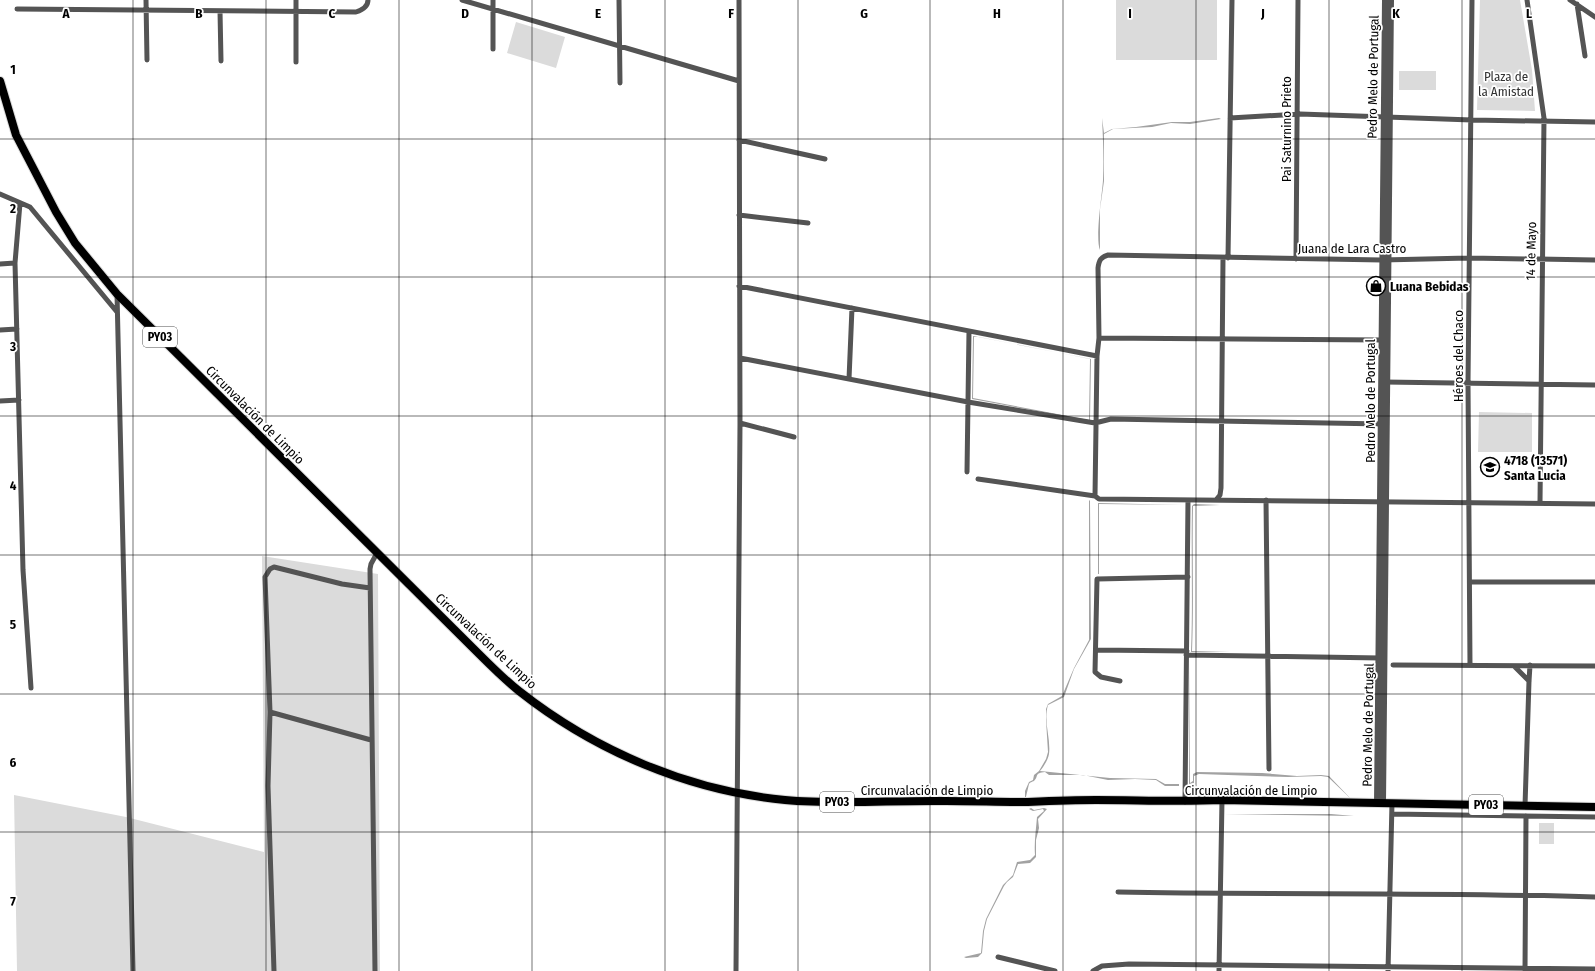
<svg xmlns="http://www.w3.org/2000/svg" width="1595" height="971" viewBox="0 0 1595 971" font-family="'Fira Sans Condensed',sans-serif">
  <rect width="100%" height="100%" fill="#fff"/>
  <path fill="#dbdbdb" d="M 1116,0 L 1217,0 L 1217,60 L 1116,60 Z
    M 1480,0 L 1520,0 L 1532,70 L 1535,111 L 1477,110 Z
    M 516,22 L 565,37 L 556,68 L 507,53 Z
    M 1399,71 L 1436,71 L 1436,90 L 1399,90 Z
    M 1479,412 L 1532,413 L 1532,452 L 1478,452 Z
    M 262,556 L 378,574 L 380,971 L 17,971 L 14,795 L 126,817 L 264,852 Z
    M 1539,823 L 1554,823 L 1554,844 L 1539,844 Z"/>
  <path fill="#a2a2a2" fill-rule="evenodd" d="M 1102,118 L 1104,133 L 1112,129 L 1136,127 L 1172,122 L 1190,122 L 1219,118 L 1221,119 L 1190,124 L 1171,123 L 1152,127 L 1113,129 L 1104,134 L 1104,181 L 1100,209 L 1100,250 C 1095,238 1102,196 1103,180 C 1104,159 1103,139 1102,118 Z
    M 973,336 L 1091,359 L 1090,421 L 972,399 ZM 974,337 L 979,337 L 1090,359 L 1089,420 L 973,398 Z
    M 1089,500 L 1090,501 L 1091,639 L 1074,669 L 1064,697 L 1048,705 C 1043,721 1051,738 1049,754 C 1048,760 1044,766 1040,771 L 1110,778 L 1156,779 L 1165,784 L 1179,784 L 1179,786 L 1165,786 L 1156,780 L 1135,779 L 1108,780 L 1083,775 L 1049,775 L 1045,772 C 1034,773 1039,776 1034,781 C 1032,782 1030,782 1029,784 L 1025,801 L 1025,791 L 1029,782 L 1033,780 L 1034,775 L 1039,771 L 1046,759 L 1048,752 L 1046,720 L 1046,709 L 1048,704 L 1062,696 L 1074,668 L 1089,640 Z
    M 1098,503 L 1183,505 L 1099,504 L 1099,574 L 1183,574 L 1098,574 Z
    M 1194,504 L 1220,505 L 1193,506 C 1192,554 1194,602 1192,651 L 1230,652 L 1191,652 C 1193,603 1191,555 1192,506 Z
    M 1190,659 L 1190,783 L 1193,781 L 1193,774 L 1197,772 L 1262,773 L 1297,776 L 1321,775 L 1329,776 L 1352,800 L 1328,777 L 1321,776 L 1288,777 L 1199,774 L 1194,776 L 1194,783 L 1189,784 Z
    M 1031,808 L 1034,810 L 1044,808 L 1047,809 L 1038,819 L 1039,828 L 1036,840 L 1036,857 L 1030,863 L 1018,864 L 1013,877 L 1007,882 L 1004,886 L 987,919 L 984,931 L 982,953 L 978,957 L 966,958 L 964,957 L 981,953 L 983,931 L 986,919 L 1003,885 L 1013,875 L 1017,862 L 1030,860 L 1035,855 C 1034,842 1036,830 1037,817 L 1044,811 L 1043,809 L 1033,811 L 1029,809 Z
    M 1224,814 L 1331,814 L 1354,816 Z"/>
  <g fill="none" stroke-linecap="round" stroke-linejoin="round">
    <defs>
      <path id="trunk" d="M 0,81 L 16,135 L 56,212 L 75,243 L 117,294 L 479,654 C 492,667 505,680 519,691 C 595,751 689,791 785,800 C 839,805 893,800 946,801 C 973,801 999,802 1025,802 C 1049,801 1072,800 1096,800 C 1138,800 1180,802 1222,800 L 1595,807"/>
    </defs>
    <use href="#trunk" stroke="#dbdbdb" stroke-width="10"/>
    <path stroke="#545454" stroke-width="5" d="M 146,0 L 147,60
      M 296,0 L 296,62
      M 462,0 L 739,81
      M 493,0 L 493,49
      M 619,0 L 620,83
      M 1527,0 L 1544,118 L 1540,503
      M 1570,0 L 1595,17
      M 1577,4 L 1585,56
      M 17,9 L 356,12 C 362,10 368,7 368,0
      M 220,11 L 221,61
      M 1230,118 L 1300,114 L 1472,120 L 1595,122
      M 739,140 L 825,159
      M 0,194 L 30,207 L 117,312
      M 20,203 L 15,263 L 23,570 L 31,688
      M 739,215 L 808,223
      M 1228,258 L 1232,0
      M 1296,259 L 1298,0
      M 1595,260 L 1469,258 L 1382,260 L 1108,255 C 1101,257 1099,260 1098,268 L 1099,338 L 1097,356 L 1095,496 L 1099,499 L 1595,504
      M 0,264 L 15,263
      M 739,286 L 1097,356
      M 117,294 L 133,971
      M 0,330 L 17,329
      M 1099,338 L 1385,340
      M 740,358 L 968,402 L 1095,423 L 1111,419 L 1384,424
      M 849,379 L 852,308
      M 1384,382 L 1595,385
      M 0,401 L 19,400
      M 740,423 L 794,437
      M 967,472 L 969,331
      M 978,479 L 1095,496
      M 1216,500 L 1220,495 L 1221,488 L 1223,258
      M 1266,500 L 1269,769
      M 1470,582 L 1595,582
      M 1096,650 L 1187,651
      M 1186,655 L 1381,658
      M 1393,665 L 1595,666
      M 1470,665 L 1468,383 L 1472,0
      M 1514,666 L 1529,681
      M 1120,681 L 1101,677 L 1095,672 L 1097,579 L 1188,577
      M 270,712 L 371,740
      M 1185,802 L 1188,500
      M 1525,806 L 1529,681 L 1530,665
      M 1392,814 L 1595,817
      M 1118,892 C 1277,895 1436,892 1595,897
      M 998,957 L 1055,971
      M 1525,970 L 1526,816
      M 274,971 L 268,786 L 270,712 L 265,577 L 270,569 L 274,567 L 342,584 L 370,588
      M 375,971 L 370,569 L 371,564 L 377,553
      M 736,971 L 740,423 L 739,0
      M 1093,971 L 1102,966 L 1129,964 L 1595,969
      M 1219,971 L 1222,800
      M 1388,971 L 1392,803"/>
    <path stroke="#545454" stroke-width="6" d="M 1377,803 L 1385,0
      M 1383,803 L 1391,0"/>
    <use href="#trunk" stroke="#000" stroke-width="8"/>
  </g>
  <path fill="none" stroke="#000" stroke-width="1" stroke-opacity="0.55" d="M 133,0 L 133,971M 266,0 L 266,971M 399,0 L 399,971M 532,0 L 532,971M 665,0 L 665,971M 798,0 L 798,971M 930,0 L 930,971M 1063,0 L 1063,971M 1196,0 L 1196,971M 1329,0 L 1329,971M 1462,0 L 1462,971M 0,139 L 1595,139M 0,277 L 1595,277M 0,416 L 1595,416M 0,555 L 1595,555M 0,694 L 1595,694M 0,832 L 1595,832"/>
  <defs>
    <symbol id="shop-ring" viewBox="-11 -11 22 22"><circle r="9.5" fill="#fff" stroke="#000" stroke-width="1.5"/><path d="M-5-2.5h2.3a2.7 3.5 0 0 1 5.4 0H5L5.5 6h-11ZM-1.5-2.5h3a1.5 2.3 0 0 0-3 0Z" fill="#000"/></symbol>
    <symbol id="school-ring" viewBox="-11 -11 22 22"><circle r="9.5" fill="#fff" stroke="#000" stroke-width="1.5"/><path d="M0-5L7-2L0 1L-7-2ZM-4 1L0 2.5L4 1V4Q0 6-4 4Z" fill="#000"/></symbol>
  </defs>
  <g fill-rule="evenodd">
    <use href="#shop-ring" x="1365" y="275" width="22" height="22"/>
    <use href="#school-ring" x="1479" y="456" width="22" height="22"/>
  </g>
  <g text-anchor="middle" dominant-baseline="central" stroke-width="3.5" stroke-linejoin="round" paint-order="stroke">
    <g fill="#fff" stroke="#4c4c4c" stroke-width="1">
      <rect x="143" y="327" width="34" height="20" rx="3"/>
      <rect x="820" y="792" width="34" height="20" rx="3"/>
      <rect x="1469" y="795" width="34" height="20" rx="3"/>
    </g>
    <g font-size="12" font-weight="bold" fill="#000">
      <text x="160" y="337">PY03</text>
      <text x="837" y="802">PY03</text>
      <text x="1486" y="805">PY03</text>
    </g>
    <g font-size="13" fill="#323232" stroke="#fff">
      <text x="1506" y="76">Plaza de<tspan x="1506" dy="15">la Amistad</tspan></text>
    </g>
    <g font-size="13" fill="#000" stroke="#fff">
      <text transform="translate(1373 77) rotate(-89)">Pedro Melo de Portugal</text>
      <text transform="translate(1286 129) rotate(-90)">Pai Saturnino Prieto</text>
      <text x="1352" y="248">Juana de Lara Castro</text>
      <text transform="translate(1531 251) rotate(-89)">14 de Mayo</text>
      <text transform="translate(1458 356) rotate(-90)">Héroes del Chaco</text>
      <text transform="translate(1370 401) rotate(-90)">Pedro Melo de Portugal</text>
      <text transform="translate(255 415) rotate(45)">Circunvalación de Limpio</text>
      <text transform="translate(486 641) rotate(43)">Circunvalación de Limpio</text>
      <text transform="translate(1368 725) rotate(-89)">Pedro Melo de Portugal</text>
      <text x="927" y="790">Circunvalación de Limpio</text>
      <text x="1251" y="790">Circunvalación de Limpio</text>
    </g>
    <g font-size="13" font-weight="bold" fill="#000" stroke="#fff" text-anchor="start">
      <text x="1390" y="286">Luana Bebidas</text>
      <text x="1504" y="460">4718 (13571)<tspan x="1504" dy="15">Santa Lucia</tspan></text>
    </g>
  </g>
  <g font-size="13" text-anchor="middle" font-weight="bold" fill="#000" stroke="#fff" stroke-width="3.5" stroke-linejoin="round" paint-order="stroke">
    <text x="66" y="18">A</text>
    <text x="199" y="18">B</text>
    <text x="332" y="18">C</text>
    <text x="465" y="18">D</text>
    <text x="598" y="18">E</text>
    <text x="731" y="18">F</text>
    <text x="864" y="18">G</text>
    <text x="997" y="18">H</text>
    <text x="1130" y="18">I</text>
    <text x="1263" y="18">J</text>
    <text x="1396" y="18">K</text>
    <text x="1529" y="18">L</text>
    <text x="13" y="74">1</text>
    <text x="13" y="213">2</text>
    <text x="13" y="351">3</text>
    <text x="13" y="490">4</text>
    <text x="13" y="629">5</text>
    <text x="13" y="767">6</text>
    <text x="13" y="906">7</text>
  </g>
</svg>
